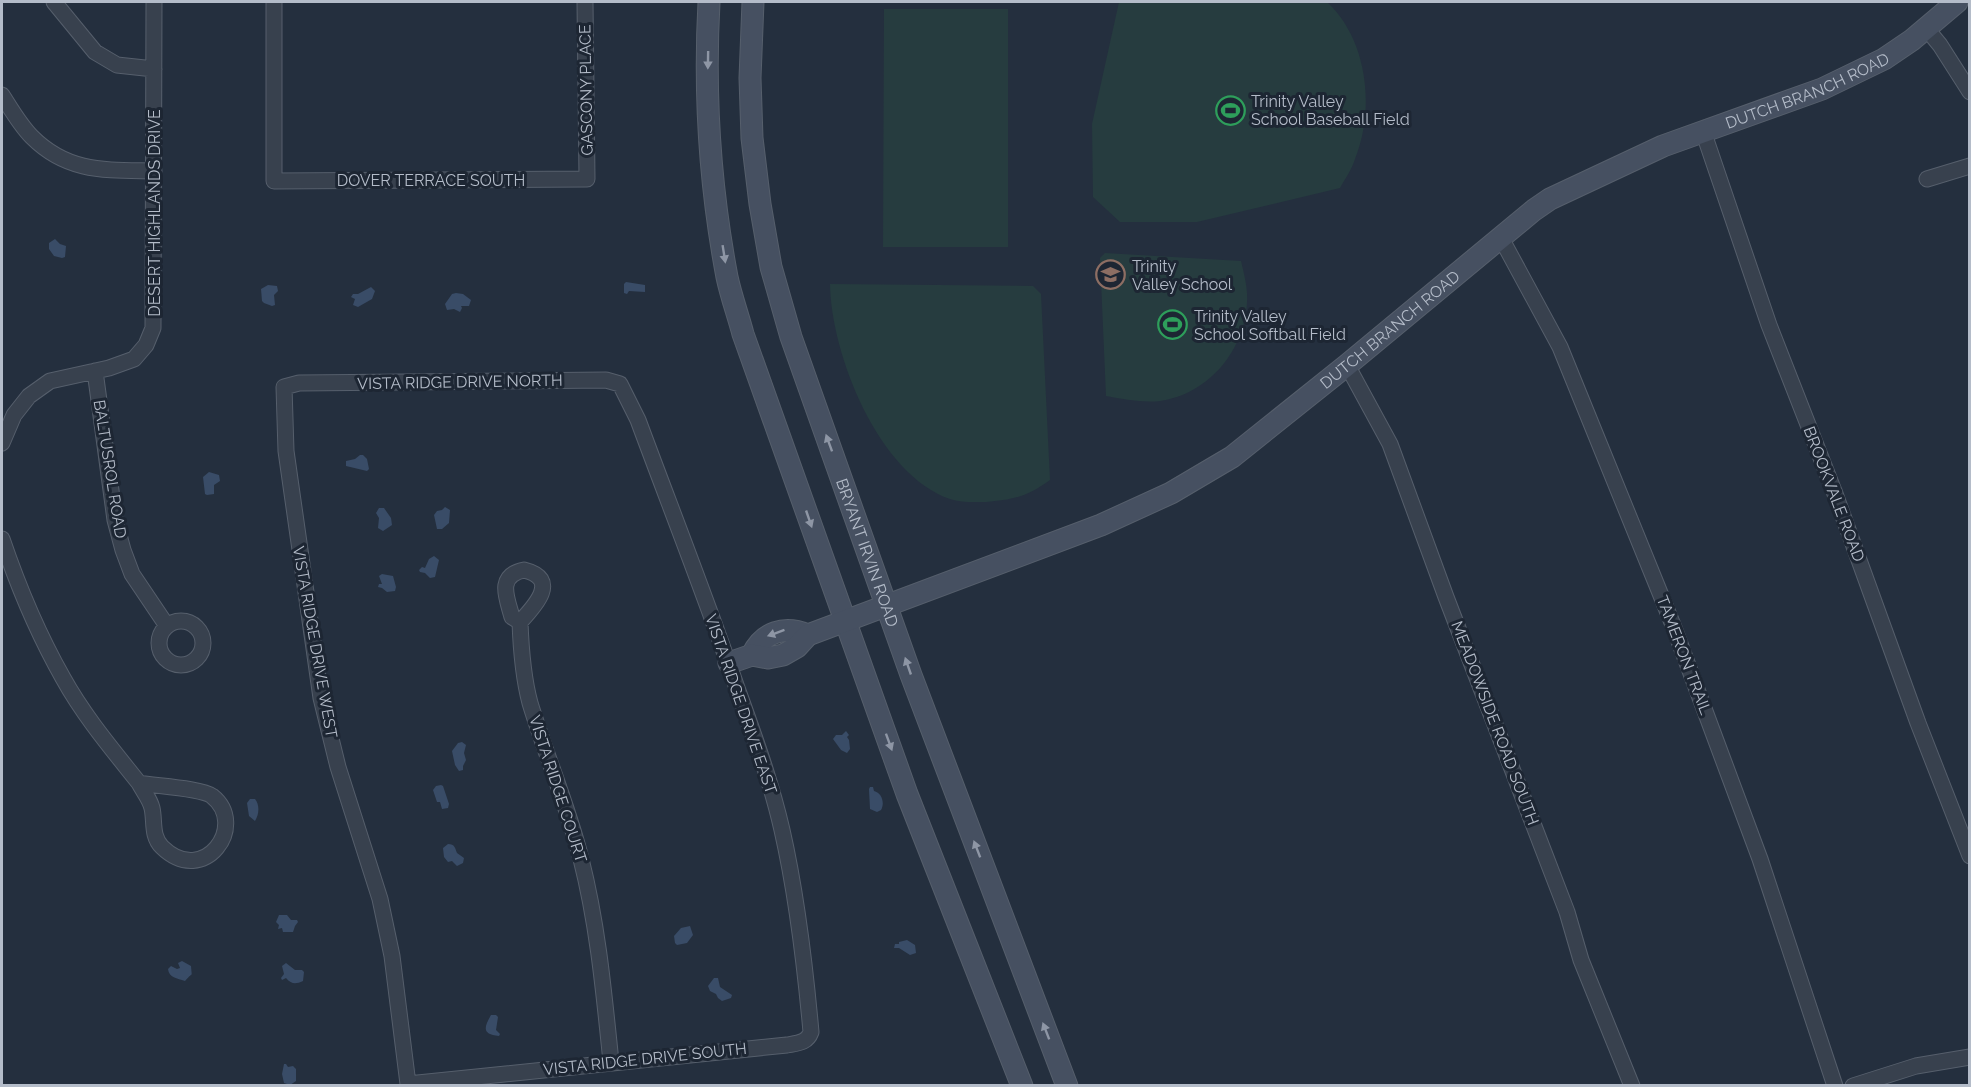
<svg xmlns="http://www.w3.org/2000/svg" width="1971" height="1087" viewBox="0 0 1971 1087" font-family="Raleway,sans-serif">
  <rect width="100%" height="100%" fill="#242f3e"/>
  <path fill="#263c3f" d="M 1119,2 L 1327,2 C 1368,40 1375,109 1355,159 C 1352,169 1345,179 1340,188 L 1197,222 L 1120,222 L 1093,197 L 1092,124 Z
    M 884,9 L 1008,9 L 1008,247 L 883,247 Z
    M 1105,253 L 1241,261 C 1244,274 1248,288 1247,302 C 1245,350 1209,394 1160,401 C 1142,403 1124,399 1106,396 L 1100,258 Z
    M 830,284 L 1033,286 L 1041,294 L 1050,480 C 1028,496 1013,500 986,502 C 975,502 961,503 950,499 C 878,474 831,354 830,284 Z"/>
  <path fill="#394c67" d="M 55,239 L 60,244 L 66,246 L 65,257 L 62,258 L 54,256 L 49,249 L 49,243 Z
    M 626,282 L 645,285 L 645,292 L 629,291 L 627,294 L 624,293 L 624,284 Z
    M 268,285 L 277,286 L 278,291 L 274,295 L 275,305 L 272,306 L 264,303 L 262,301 L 261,289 Z
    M 371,287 L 375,291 L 372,299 L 358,307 L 353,305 L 355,299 L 351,297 L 353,294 L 358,294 Z
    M 456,293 L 463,294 L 471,300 L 469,306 L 461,306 L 462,308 L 460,312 L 454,309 L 447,310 L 445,304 L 452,294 Z
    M 360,455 L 363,455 L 367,459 L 369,469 L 367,471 L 346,466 L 346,461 L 355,459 Z
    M 209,472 L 219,475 L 220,481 L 214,485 L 214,494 L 207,495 L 205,494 L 203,477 Z
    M 445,507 L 450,510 L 449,523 L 442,529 L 437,529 L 434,515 L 437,511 L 442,510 Z
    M 379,508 L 384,508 L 391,518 L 392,525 L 383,531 L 378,528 L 379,518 L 376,513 Z
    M 434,556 L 439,560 L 435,577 L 430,578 L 425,573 L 420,572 L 419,570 L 422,567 L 425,568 L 429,559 Z
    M 382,574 L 393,576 L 396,587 L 395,591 L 387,592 L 382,588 L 378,587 L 379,584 L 382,584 L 379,576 Z
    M 846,731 L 849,735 L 847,737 L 849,740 L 850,749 L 847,753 L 841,750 L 833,739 L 836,735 L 842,735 Z
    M 462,742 L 466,745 L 464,753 L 466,760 L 463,766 L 463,770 L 459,771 L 455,765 L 452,751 L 458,743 Z
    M 441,785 L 443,786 L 449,804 L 448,808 L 442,809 L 440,802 L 437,802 L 433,790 L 436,786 Z
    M 870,787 L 873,787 L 874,791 C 882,793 885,803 881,810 L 877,812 L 870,809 L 869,789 Z
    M 250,799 L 255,799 C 260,805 259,815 255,821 L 249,816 L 247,803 Z
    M 448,844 C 455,844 455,848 457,853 L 464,858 L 463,863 L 457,866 L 452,861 L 448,862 L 444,857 L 443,848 Z
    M 279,915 L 287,915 L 291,920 L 297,920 L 298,922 L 295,926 L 293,932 L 283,932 L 282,928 L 278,929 L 279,925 L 276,922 Z
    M 690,926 L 693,935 L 687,943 L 677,945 L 675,943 L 674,936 L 681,928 Z
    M 907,940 L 915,945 L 916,953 L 910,955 L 899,948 L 894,948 L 895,944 L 899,944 L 899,942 Z
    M 182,961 L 191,966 C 192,979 193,971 185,981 C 177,978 169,978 168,969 L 171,966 L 177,969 L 180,968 L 178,963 Z
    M 286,963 L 295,970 L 302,970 L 304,972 L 303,981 C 296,984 292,985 286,978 L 282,980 L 281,978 L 284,974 L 282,966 Z
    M 714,978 L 718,978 L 720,987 L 732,995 L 731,998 L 722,1001 L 718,998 L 716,994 L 710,991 L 708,986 Z
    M 491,1015 L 496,1015 L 498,1017 L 496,1030 L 500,1034 L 499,1036 C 483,1034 483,1029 491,1015 Z
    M 284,1064 L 286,1064 L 288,1067 L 293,1066 L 296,1069 L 296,1081 L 290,1085 L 284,1083 L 282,1074 Z"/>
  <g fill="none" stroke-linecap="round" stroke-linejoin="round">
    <defs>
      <path id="street" d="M 54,2 L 95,52 L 117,65 L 154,69
        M 274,2 L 274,181 L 587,179 L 585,2
        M 1926,28 L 1940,45 L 1970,92
        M 2,95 C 11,109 20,125 32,137 C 68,173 106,170 154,171
        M 1703,131 L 1769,325 L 1834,491 L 1918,723 L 1970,856
        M 1927,179 L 1970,166
        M 1501,238 L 1560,347 L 1673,625 L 1760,859 L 1835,1086
        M 1347,365 L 1390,444 L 1446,597 L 1567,912 L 1581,960 L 1632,1086
        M 95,371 L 115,520 L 123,550 L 132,574 L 167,626
        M 606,380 L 620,384 L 638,420 C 671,509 706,598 737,688 C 754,735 771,782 782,830 C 797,896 805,965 811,1032 C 807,1043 798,1043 787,1045 L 408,1084 L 392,956 L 380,899 L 338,767 L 321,698 L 286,451 L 284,387 L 299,383 Z
        M 2,443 L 14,415 L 29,396 L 50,381 L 109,368 L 134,359 L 146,345 L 153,328 L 154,2
        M 2,539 C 18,586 38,634 63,678 C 84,716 112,749 139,783
        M 524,570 C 561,579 534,607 520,622 L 512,617 C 507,598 496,576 524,570 Z
        M159 643a22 22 0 1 1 44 0a22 22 0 1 1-44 0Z
        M 520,622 C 521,650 523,677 530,703 C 546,756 568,806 581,859 C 598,926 604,994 611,1062
        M 139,783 C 155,786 201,788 212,796 C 249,825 204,888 162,847 C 151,836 155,821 152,808 C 150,799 143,791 139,783 Z
        M 1853,1086 L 1916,1066 L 1970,1057"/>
      <g id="secondary">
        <path d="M 709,2 C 704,93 710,187 727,277 C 731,296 738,315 743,334 L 907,794 L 1022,1086"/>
        <path id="s1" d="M 753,2 L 750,78 L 752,138 L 760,204 L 771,267 L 791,337 L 911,675 L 1067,1086"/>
        <path d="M 752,655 C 763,632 784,625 808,635"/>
        <path id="s2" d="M 729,663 L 752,655 L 768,658 L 783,655 L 797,647 L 808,635 L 1101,525 L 1171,493 L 1215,467 L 1232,457 L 1347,365 L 1534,210 L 1550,199 L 1663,146 L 1822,89 L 1884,59 L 1912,40 L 1957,2"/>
      </g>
    </defs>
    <use href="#street" stroke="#565f6c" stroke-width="17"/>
    <use href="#secondary" stroke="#565f6c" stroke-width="23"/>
    <use href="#street" stroke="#38414e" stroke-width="15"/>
    <use href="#secondary" stroke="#465061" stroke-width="21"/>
  </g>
  <defs><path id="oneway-solid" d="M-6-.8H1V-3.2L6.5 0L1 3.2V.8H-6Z" transform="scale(1.5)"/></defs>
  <g fill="#8e96a5">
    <use href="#oneway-solid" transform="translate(708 60) rotate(91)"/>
    <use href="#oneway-solid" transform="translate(724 254) rotate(81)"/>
    <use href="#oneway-solid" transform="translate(829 443) rotate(-110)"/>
    <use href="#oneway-solid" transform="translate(809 519) rotate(71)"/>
    <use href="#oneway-solid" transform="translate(776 633) rotate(160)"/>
    <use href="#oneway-solid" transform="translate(908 666) rotate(-109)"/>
    <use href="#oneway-solid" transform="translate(889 742) rotate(70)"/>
    <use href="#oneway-solid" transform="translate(977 849) rotate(-111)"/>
    <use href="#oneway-solid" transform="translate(1046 1031) rotate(-111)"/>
  </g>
  <defs>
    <symbol id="stadium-ring" viewBox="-11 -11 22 22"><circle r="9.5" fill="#1d2633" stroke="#2e9e5b" stroke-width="1.5"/><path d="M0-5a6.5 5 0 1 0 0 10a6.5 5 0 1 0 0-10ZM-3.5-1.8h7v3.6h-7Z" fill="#2e9e5b"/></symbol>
    <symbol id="school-ring" viewBox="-11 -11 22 22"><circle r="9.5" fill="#1d2633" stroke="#8d6e63" stroke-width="1.5"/><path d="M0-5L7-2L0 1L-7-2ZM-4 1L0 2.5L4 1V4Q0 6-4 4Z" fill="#8d6e63"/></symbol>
  </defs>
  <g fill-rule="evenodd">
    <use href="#stadium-ring" x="1214" y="94" width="33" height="33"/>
    <use href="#school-ring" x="1094" y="258" width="33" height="33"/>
    <use href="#stadium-ring" x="1156" y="308" width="33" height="33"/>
  </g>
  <g text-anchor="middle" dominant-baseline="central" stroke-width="6" stroke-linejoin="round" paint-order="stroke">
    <g font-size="16" fill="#b4bcc9" stroke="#1d2633">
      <text stroke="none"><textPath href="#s2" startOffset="1238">DUTCH BRANCH ROAD</textPath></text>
      <text transform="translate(586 90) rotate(-91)">GASCONY PLACE</text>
      <text x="431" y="180">DOVER TERRACE SOUTH</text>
      <text transform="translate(154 213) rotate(-90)">DESERT HIGHLANDS DRIVE</text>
      <text stroke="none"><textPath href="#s2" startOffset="752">DUTCH BRANCH ROAD</textPath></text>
      <text transform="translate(460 382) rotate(-1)">VISTA RIDGE DRIVE NORTH</text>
      <text transform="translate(110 469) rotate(81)">BALTUSROL ROAD</text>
      <text transform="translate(1834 494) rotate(69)">BROOKVALE ROAD</text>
      <text stroke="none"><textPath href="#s1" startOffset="568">BRYANT IRVIN ROAD</textPath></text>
      <text transform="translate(315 642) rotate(80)">VISTA RIDGE DRIVE WEST</text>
      <text transform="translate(1684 655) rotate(69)">TAMERON TRAIL</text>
      <text transform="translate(741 704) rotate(71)">VISTA RIDGE DRIVE EAST</text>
      <text transform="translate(1495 723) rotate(69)">MEADOWSIDE ROAD SOUTH</text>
      <text transform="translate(558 789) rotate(72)">VISTA RIDGE COURT</text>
      <text transform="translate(645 1059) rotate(-6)">VISTA RIDGE DRIVE SOUTH</text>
    </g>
    <g font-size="16" fill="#b4bcc9" stroke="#1d2633" text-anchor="start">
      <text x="1251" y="101">Trinity Valley<tspan x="1251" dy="18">School Baseball Field</tspan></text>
      <text x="1132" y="266">Trinity<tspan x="1132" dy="18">Valley School</tspan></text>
      <text x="1194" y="316">Trinity Valley<tspan x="1194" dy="18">School Softball Field</tspan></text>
    </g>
  </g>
  <rect width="1971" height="1087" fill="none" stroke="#b4bcc9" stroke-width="6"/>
</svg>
